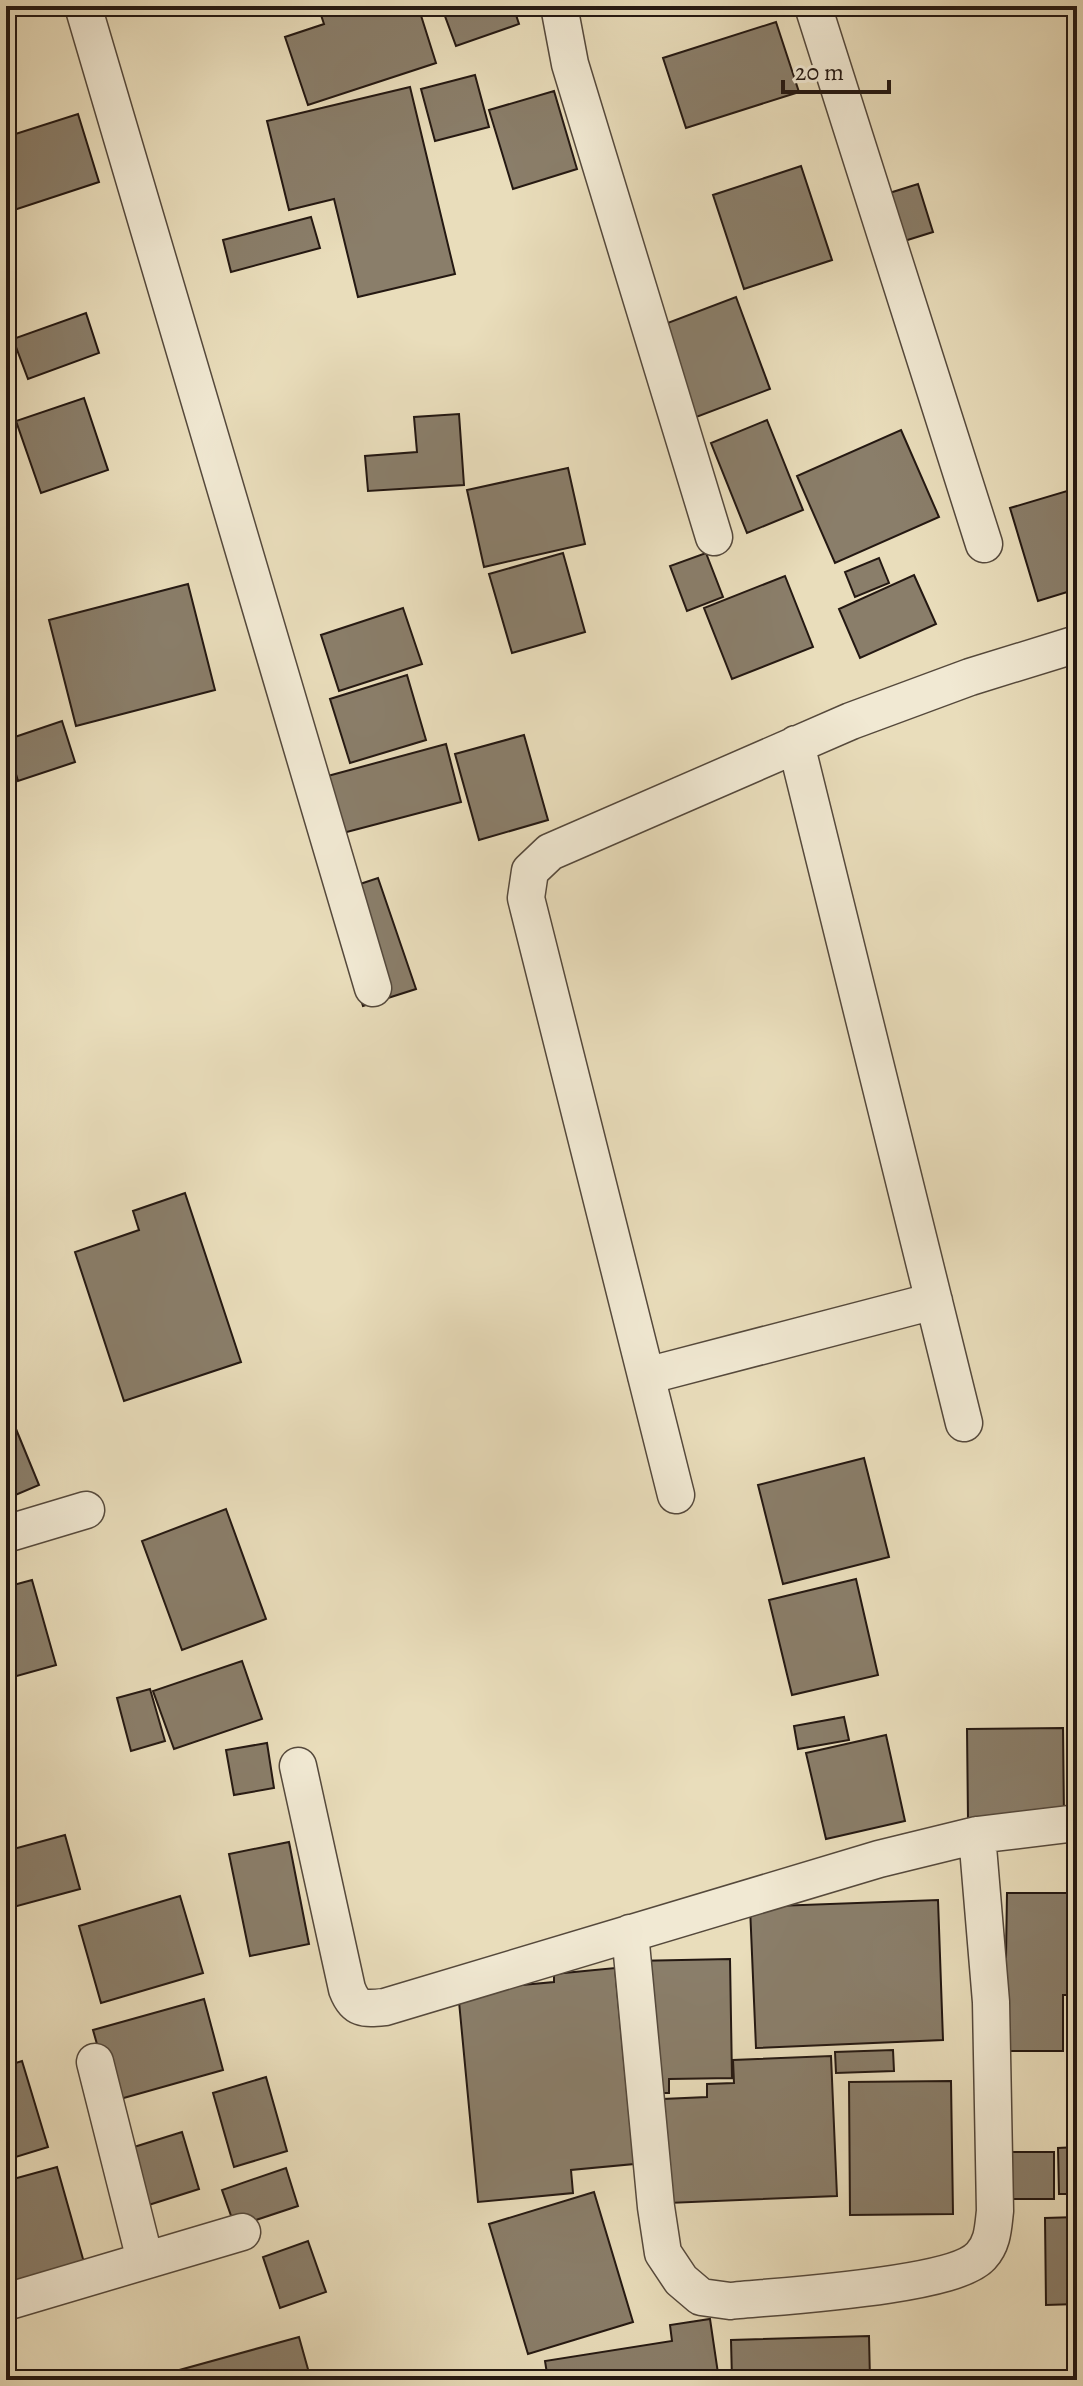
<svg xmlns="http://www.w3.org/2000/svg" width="1083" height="2386" viewBox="0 0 1083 2386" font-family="Alegreya,serif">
  <rect width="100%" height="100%" fill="#e9ddbb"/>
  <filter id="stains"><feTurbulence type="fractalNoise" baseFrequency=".0025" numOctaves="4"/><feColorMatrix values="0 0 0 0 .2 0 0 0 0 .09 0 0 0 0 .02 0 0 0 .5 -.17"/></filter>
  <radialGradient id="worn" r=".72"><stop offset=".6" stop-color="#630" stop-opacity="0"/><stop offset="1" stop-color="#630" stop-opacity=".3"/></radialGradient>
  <path fill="#8a7e6a" stroke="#241812" stroke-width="2" d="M 318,6 L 418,6 L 436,63 L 308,105 L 285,37 L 324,24 Z
    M 447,6 L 513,6 L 519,24 L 456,46 L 442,8 Z
    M 776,22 L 799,92 L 686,128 L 663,58 Z
    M 475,75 L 489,127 L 435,141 L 421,89 Z
    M 410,87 L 455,274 L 358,297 L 334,199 L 289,210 L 267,121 Z
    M 554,91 L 577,169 L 513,189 L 489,110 Z
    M 78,114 L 99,182 L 11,211 L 6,197 L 6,137 Z
    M 801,166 L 832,260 L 744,289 L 713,195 Z
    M 918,184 L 933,232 L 898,243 L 883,195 Z
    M 311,217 L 320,248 L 231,272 L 223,240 Z
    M 736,297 L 770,389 L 691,419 L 657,327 Z
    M 86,313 L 99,353 L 28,379 L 13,339 Z
    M 84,398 L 108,470 L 41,493 L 16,421 Z
    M 459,414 L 464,485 L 368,491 L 365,456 L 417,452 L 414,417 Z
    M 767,420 L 803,510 L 747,533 L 711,443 Z
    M 901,430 L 939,517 L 835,563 L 797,476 Z
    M 568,468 L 585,544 L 484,567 L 467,490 Z
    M 1077,488 L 1077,589 L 1038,601 L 1010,508 Z
    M 563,553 L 585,632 L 512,653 L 489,574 Z
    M 706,553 L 723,597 L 687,611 L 670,566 Z
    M 879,558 L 889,583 L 855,597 L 845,572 Z
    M 914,575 L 936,624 L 860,658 L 839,609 Z
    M 785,576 L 813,647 L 732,679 L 704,608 Z
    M 188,584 L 215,690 L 76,726 L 49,620 Z
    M 403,608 L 422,664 L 339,691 L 321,635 Z
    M 407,675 L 426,740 L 350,763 L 330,699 Z
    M 62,721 L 75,762 L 18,781 L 6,740 Z
    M 524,735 L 548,820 L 479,840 L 455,754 Z
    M 446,744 L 461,802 L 339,834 L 324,777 Z
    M 378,878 L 416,989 L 363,1006 L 327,895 Z
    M 185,1193 L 241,1362 L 124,1401 L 75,1252 L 139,1230 L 133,1211 Z
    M 16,1429 L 39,1485 L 6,1499 L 6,1433 Z
    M 864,1458 L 889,1557 L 783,1584 L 758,1485 Z
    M 226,1509 L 266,1619 L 182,1650 L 142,1541 Z
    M 856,1579 L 878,1675 L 792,1695 L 769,1600 Z
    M 32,1580 L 56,1665 L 6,1679 L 6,1587 Z
    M 242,1661 L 262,1719 L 174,1749 L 153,1691 Z
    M 150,1689 L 165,1741 L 131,1751 L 117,1698 Z
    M 844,1717 L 849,1740 L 798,1749 L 794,1726 Z
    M 1063,1728 L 1064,1818 L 968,1819 L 967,1729 Z
    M 886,1735 L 905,1821 L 826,1839 L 806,1753 Z
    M 267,1743 L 274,1788 L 234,1795 L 226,1750 Z
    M 65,1835 L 80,1889 L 6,1909 L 6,1851 Z
    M 289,1842 L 309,1944 L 250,1956 L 229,1854 Z
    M 1007,1893 L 1077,1893 L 1077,1995 L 1063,1995 L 1063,2051 L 994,2051 L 994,1957 L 1006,1957 Z
    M 180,1896 L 203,1973 L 101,2003 L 79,1926 Z
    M 938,1900 L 943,2040 L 756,2048 L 750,1907 Z
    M 730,1959 L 732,2078 L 669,2079 L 669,2093 L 634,2093 L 633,1961 Z
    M 615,1968 L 634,2164 L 571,2170 L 573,2193 L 478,2202 L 458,1991 L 554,1982 L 554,1974 Z
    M 204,1999 L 223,2070 L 113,2101 L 93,2030 Z
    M 893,2050 L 894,2071 L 836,2073 L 835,2052 Z
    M 831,2056 L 837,2196 L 668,2203 L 663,2099 L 707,2097 L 707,2084 L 734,2083 L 733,2060 Z
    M 22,2061 L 48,2147 L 6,2160 L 6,2066 Z
    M 266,2077 L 287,2151 L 234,2167 L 213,2093 Z
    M 951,2081 L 953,2214 L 850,2215 L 849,2082 Z
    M 182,2132 L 199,2189 L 136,2209 L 118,2152 Z
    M 1077,2147 L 1077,2194 L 1059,2194 L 1058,2148 Z
    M 1001,2152 L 1054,2152 L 1054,2199 L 1002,2199 Z
    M 57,2167 L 85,2266 L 6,2288 L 6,2181 Z
    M 286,2168 L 298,2206 L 235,2227 L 222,2190 Z
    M 594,2192 L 633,2322 L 528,2354 L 489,2224 Z
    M 1077,2217 L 1077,2304 L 1046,2305 L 1045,2218 Z
    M 308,2241 L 326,2292 L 280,2308 L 263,2257 Z
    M 710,2319 L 719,2380 L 548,2380 L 545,2361 L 672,2341 L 670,2325 Z
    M 869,2336 L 870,2380 L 732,2380 L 731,2340 Z
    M 299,2337 L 311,2380 L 143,2380 Z"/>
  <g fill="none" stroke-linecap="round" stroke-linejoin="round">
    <defs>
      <path id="minor" d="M 83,6 L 373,988
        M 559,6 L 570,64 L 714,537
        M 813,6 L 984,544
        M 796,744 L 964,1423
        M 646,1376 L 934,1301
        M 676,1495 L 526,898 L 530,871 L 550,852 L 851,721 L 970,677 L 1077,644
        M 6,1534 L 86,1510
        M 298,1766 L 347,1989 C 355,2010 364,2009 385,2007 L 879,1859 L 977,1835 L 1077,1823
        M 630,1933 L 656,2207 L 663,2253 L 681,2280 L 701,2297 L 730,2301 C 777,2296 953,2287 981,2256 C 993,2243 993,2228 995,2211 L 991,2002 L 977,1835
        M 95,2062 L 145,2260
        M 6,2302 L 242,2232"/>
    </defs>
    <use href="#minor" stroke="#55493c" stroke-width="39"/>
    <use href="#minor" stroke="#f1e9d3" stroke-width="36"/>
  </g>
  <rect width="1083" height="2386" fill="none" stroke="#e9ddbb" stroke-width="32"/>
  <rect x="8" y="8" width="1067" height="2370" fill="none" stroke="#241812" stroke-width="4"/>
  <rect x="16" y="16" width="1051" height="2354" fill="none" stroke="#241812" stroke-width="2"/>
  <path d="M783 80v12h106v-12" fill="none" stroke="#241812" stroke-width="4"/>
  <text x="795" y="80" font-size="24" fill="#241812" stroke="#f1e9d3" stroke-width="6" paint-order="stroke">20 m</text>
  <rect width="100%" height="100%" filter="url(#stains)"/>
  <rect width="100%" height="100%" fill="url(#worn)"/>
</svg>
